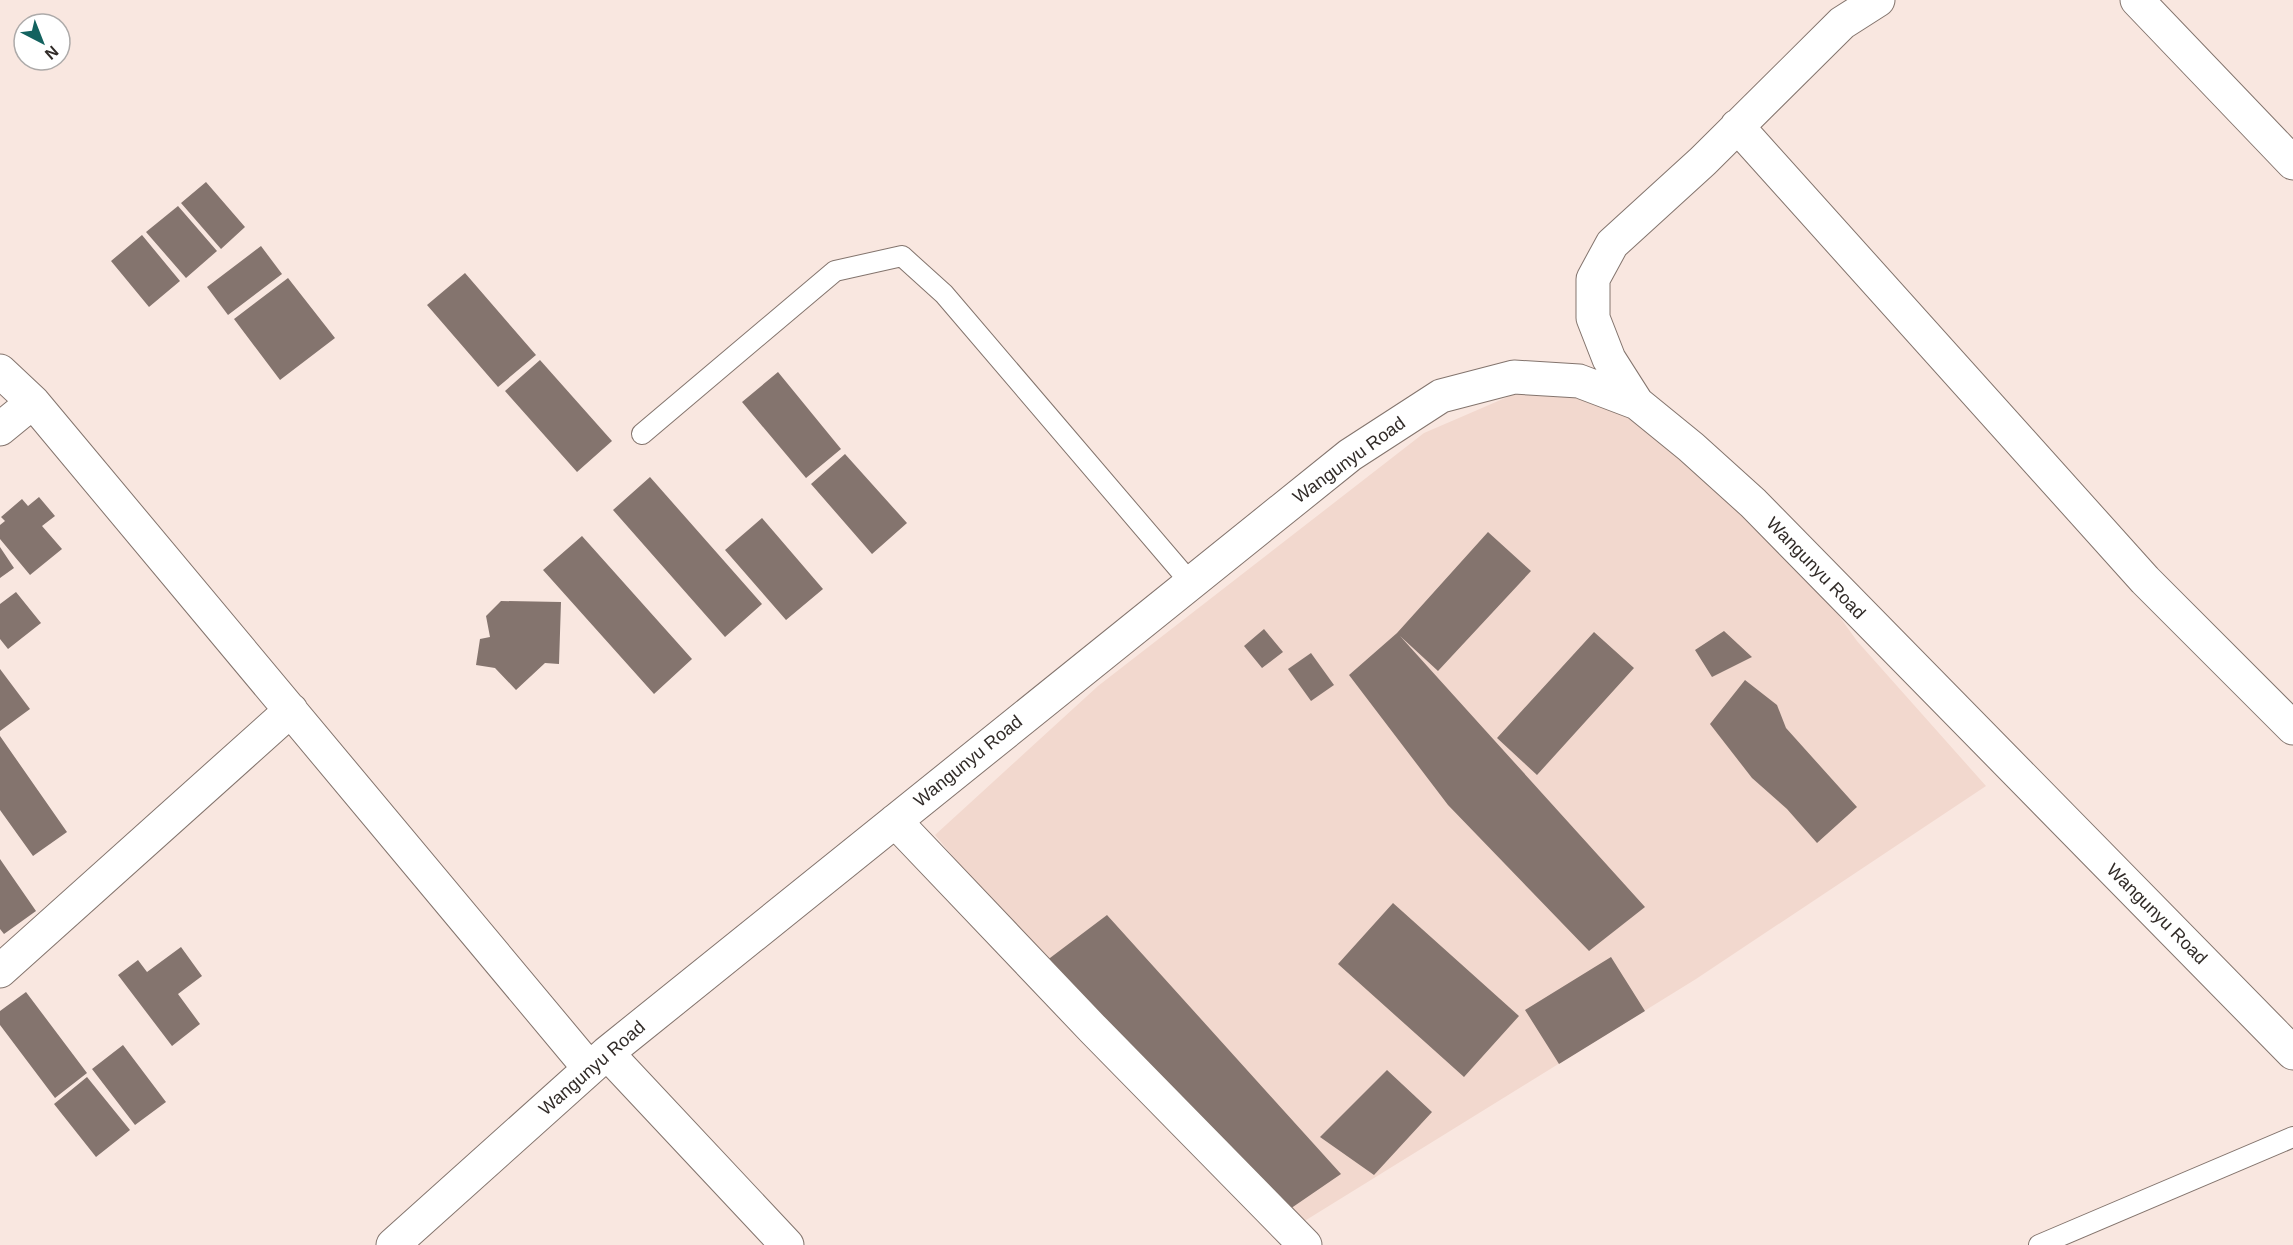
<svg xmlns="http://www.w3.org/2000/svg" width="2293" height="1245" viewBox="0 0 2293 1245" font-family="Helvetica,sans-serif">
  <rect width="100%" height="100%" fill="#f9e7e0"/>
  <path fill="#f2d8ce" d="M 1549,379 L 1677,436 L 1772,522 L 1857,641 L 1986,786 L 1696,979 L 1290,1230 L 1125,1062 L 935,835 L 1098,686 L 1424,433 Z"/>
  <path fill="#84746e" d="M 206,182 L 245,227 L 221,249 L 181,203 Z
    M 178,206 L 217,251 L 186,278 L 146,232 Z
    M 142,235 L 180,281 L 149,307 L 111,261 Z
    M 261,246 L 282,274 L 228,315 L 207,287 Z
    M 465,273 L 536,355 L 498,387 L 427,305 Z
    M 288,278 L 335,338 L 280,380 L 234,319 Z
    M 540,360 L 612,441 L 577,472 L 505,391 Z
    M 778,372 L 841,449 L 806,478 L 742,402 Z
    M 845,454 L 907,523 L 872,554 L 811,484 Z
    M 650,477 L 762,604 L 725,637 L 613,510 Z
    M 39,497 L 55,516 L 42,526 L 62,549 L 30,575 L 0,539 L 0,525 L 5,521 L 1,517 L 22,499 L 28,506 Z
    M 762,518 L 823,589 L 786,620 L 725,550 Z
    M 1488,532 L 1531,571 L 1438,671 L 1400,636 L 1645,907 L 1589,951 L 1448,805 L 1349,675 L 1397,633 Z
    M 582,536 L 692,659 L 654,694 L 543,570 Z
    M 0,547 L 14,568 L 0,578 Z
    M 16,592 L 41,623 L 8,649 L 0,639 L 0,604 Z
    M 501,601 L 561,602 L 559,664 L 545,663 L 516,690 L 495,668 L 476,665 L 480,639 L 490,637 L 486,616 Z
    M 1264,629 L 1283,652 L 1262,668 L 1244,646 Z
    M 1724,631 L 1752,657 L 1712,677 L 1695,650 Z
    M 1594,632 L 1634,668 L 1537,775 L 1497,738 Z
    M 1311,653 L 1334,685 L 1311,701 L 1288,669 Z
    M 0,669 L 30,709 L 0,731 Z
    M 1745,680 L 1777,705 L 1786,728 L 1857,807 L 1817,843 L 1787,809 L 1752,778 L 1710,724 Z
    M 0,736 L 67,832 L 33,856 L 0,810 Z
    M 0,859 L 36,911 L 4,934 L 0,929 Z
    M 1393,903 L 1519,1016 L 1464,1077 L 1338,964 Z
    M 1107,915 L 1341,1174 L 1287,1211 L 1046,961 Z
    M 181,947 L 202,976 L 178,994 L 200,1024 L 172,1046 L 118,975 L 138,960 L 147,972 Z
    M 1611,957 L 1645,1011 L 1559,1064 L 1525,1010 Z
    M 26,992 L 87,1073 L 55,1098 L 0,1025 L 0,1011 Z
    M 123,1045 L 166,1102 L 135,1125 L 92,1069 Z
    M 1387,1070 L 1432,1112 L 1374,1175 L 1320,1137 Z
    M 87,1077 L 130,1130 L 96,1157 L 54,1104 Z"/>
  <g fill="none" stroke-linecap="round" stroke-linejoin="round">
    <defs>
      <path id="service" d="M 642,434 L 835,271 L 902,256 L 944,294 L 1190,582
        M 2039,1245 L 2293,1137"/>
      <path id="minor" d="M 2137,0 L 2293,163
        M 1737,126 L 2145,580 L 2293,728
        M 0,371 L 33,402 L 589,1068
        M 1637,403 L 1609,359 L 1593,318 L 1593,279 L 1612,244 L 1703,161 L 1842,23 L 1878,0
        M 0,429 L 33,402
        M 895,821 L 1094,1030 L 1305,1245
        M 0,971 L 291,710
        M 607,1053 L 787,1245
        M 393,1245 L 607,1053 L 1350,455 L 1441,396 L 1514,377 L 1579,381 L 1637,403 L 1691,447 L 1753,503 L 2293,1053"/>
    </defs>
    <use href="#service" stroke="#83746d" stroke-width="22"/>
    <use href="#minor" stroke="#83746d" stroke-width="35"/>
    <use href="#service" stroke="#fff" stroke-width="20"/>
    <use href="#minor" stroke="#fff" stroke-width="33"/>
  </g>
  <g text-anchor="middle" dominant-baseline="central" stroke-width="4.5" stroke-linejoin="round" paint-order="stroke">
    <g font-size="18" fill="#312b28" stroke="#fff">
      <text transform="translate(1349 460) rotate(-36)">Wangunyu Road</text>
      <text transform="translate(1816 568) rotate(46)">Wangunyu Road</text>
      <text transform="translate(968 761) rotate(-39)">Wangunyu Road</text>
      <text transform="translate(2157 914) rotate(45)">Wangunyu Road</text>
      <text transform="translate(592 1068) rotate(-41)">Wangunyu Road</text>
    </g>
  </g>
  <g transform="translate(42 42) rotate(138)"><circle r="28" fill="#ffffff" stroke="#adaaa9" stroke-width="1.5"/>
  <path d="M0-4.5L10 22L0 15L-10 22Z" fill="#13625f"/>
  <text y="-9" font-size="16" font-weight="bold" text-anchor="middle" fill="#312b28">N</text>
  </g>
</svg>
